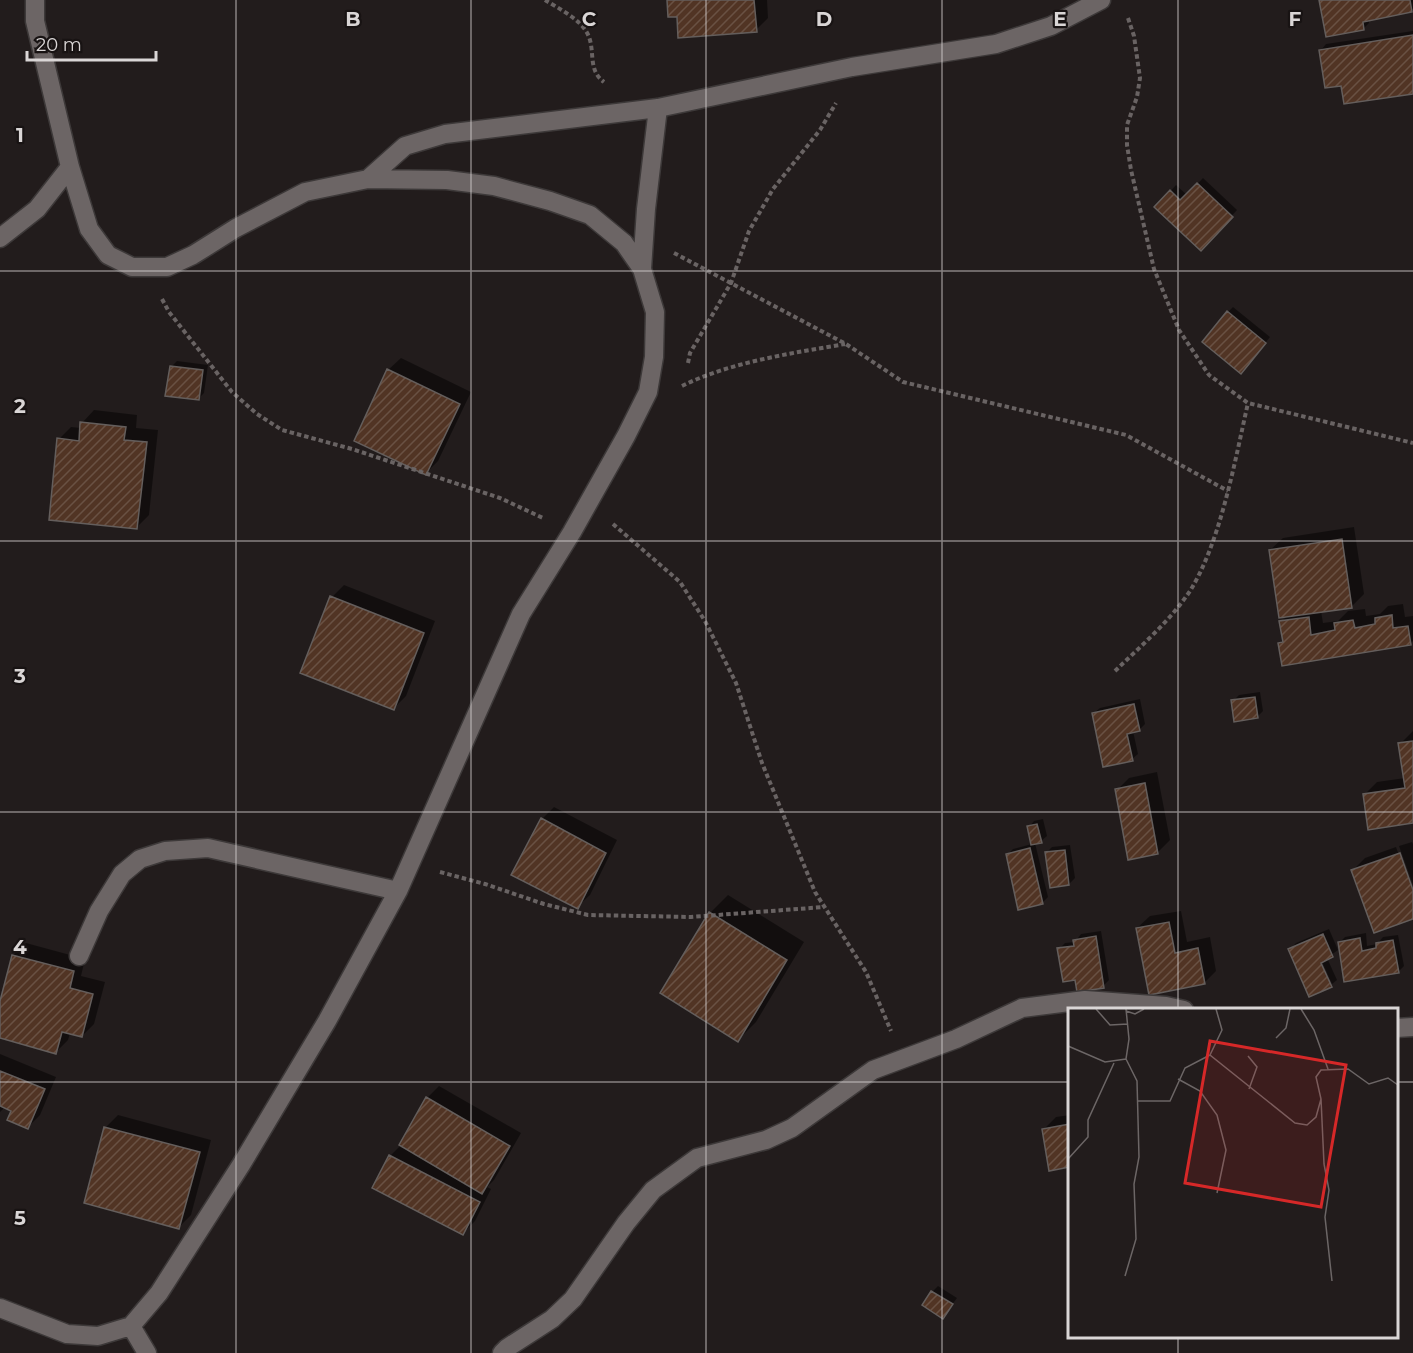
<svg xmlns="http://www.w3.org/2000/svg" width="1413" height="1353" viewBox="0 0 1413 1353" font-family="Montserrat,sans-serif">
  <defs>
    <pattern id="building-hatch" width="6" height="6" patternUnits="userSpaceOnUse" patternTransform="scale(1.5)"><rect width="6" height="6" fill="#513424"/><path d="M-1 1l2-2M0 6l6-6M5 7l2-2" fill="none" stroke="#695143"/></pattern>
  </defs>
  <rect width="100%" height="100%" fill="#221c1c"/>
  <path fill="#0007" d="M 668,0 L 767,0 L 768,18 L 756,30 L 678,15 Z
    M 1320,0 L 1413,0 L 1413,9 L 1369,20 L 1369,23 L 1363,29 Z
    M 1413,31 L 1413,92 L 1343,84 L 1321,50 L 1326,44 Z
    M 1203,178 L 1237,210 L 1206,244 L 1156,207 L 1176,185 L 1187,195 Z
    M 1233,307 L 1270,337 L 1247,366 L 1228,312 Z
    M 401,358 L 471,392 L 438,461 L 426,473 L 388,370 Z
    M 177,361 L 208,365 L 204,393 L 198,399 L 171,367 Z
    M 94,410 L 137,415 L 136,428 L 158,430 L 149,515 L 137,527 L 59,439 L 71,427 L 81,428 L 82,423 Z
    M 1354,527 L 1364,594 L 1352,606 L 1321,611 L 1323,623 L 1338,621 L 1348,611 L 1365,609 L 1366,616 L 1380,614 L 1388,606 L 1403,604 L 1405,617 L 1413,616 L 1413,641 L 1411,643 L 1279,643 L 1284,639 L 1281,622 L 1287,616 L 1270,550 L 1283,538 Z
    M 344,585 L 435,621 L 406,696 L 394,708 L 332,597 Z
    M 1260,692 L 1263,711 L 1257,717 L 1233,701 L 1239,695 Z
    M 1140,699 L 1145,724 L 1139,730 L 1133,731 L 1138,754 L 1132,759 L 1094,713 L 1100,708 Z
    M 1413,731 L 1413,822 L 1365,794 L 1377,782 L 1405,778 L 1400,744 Z
    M 1157,772 L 1170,840 L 1158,852 L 1129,858 L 1117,790 L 1129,778 Z
    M 554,807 L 617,840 L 590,895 L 577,907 L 542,819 Z
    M 1043,819 L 1047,836 L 1041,841 L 1035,843 L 1048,897 L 1042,903 L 1007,855 L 1013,849 L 1032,844 L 1029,827 L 1034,821 Z
    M 1412,842 L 1413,844 L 1413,885 L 1399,846 Z
    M 1070,845 L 1075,878 L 1069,884 L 1046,853 L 1052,847 Z
    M 1396,847 L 1413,894 L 1413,918 L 1353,870 L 1365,858 Z
    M 728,895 L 804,942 L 756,1022 L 738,1040 L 710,913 Z
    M 1181,911 L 1187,942 L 1210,937 L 1216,971 L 1204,983 L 1137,928 L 1150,916 Z
    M 1329,929 L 1338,950 L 1327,958 L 1337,980 L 1332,984 L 1319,955 L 1317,956 L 1330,985 L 1332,985 L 1310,995 L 1290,949 L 1296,943 Z
    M 1101,931 L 1109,980 L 1103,986 L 1076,978 L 1059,949 L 1065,943 L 1075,942 L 1081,934 Z
    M 1366,933 L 1367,946 L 1377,944 L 1383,937 L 1398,935 L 1404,966 L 1398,972 L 1339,943 L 1345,937 Z
    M 26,943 L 85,959 L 81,976 L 105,982 L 94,1024 L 82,1036 L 70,1033 L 68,1040 L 56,1052 L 0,1037 L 0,1006 L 13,955 Z
    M 0,1054 L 56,1077 L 40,1115 L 28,1127 L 13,1110 L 5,1107 L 0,1112 Z
    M 439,1086 L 521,1133 L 494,1180 L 487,1187 L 491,1189 L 475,1221 L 462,1234 L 390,1156 L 400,1146 L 427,1098 Z
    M 118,1115 L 211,1140 L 191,1215 L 179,1227 L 86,1202 L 106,1127 Z
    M 1070,1115 L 1070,1166 L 1044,1129 L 1056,1117 Z
    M 938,1286 L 957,1298 L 943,1317 L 932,1292 Z"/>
  <path fill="url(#building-hatch)" stroke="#645e5c" stroke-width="1.5" d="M 667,0 L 754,0 L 757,32 L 678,38 L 677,17 L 668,17 Z
    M 1319,0 L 1410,0 L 1412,12 L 1363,22 L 1364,30 L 1326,37 Z
    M 1413,35 L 1413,94 L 1344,104 L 1341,86 L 1325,88 L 1319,50 Z
    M 1197,183 L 1233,217 L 1201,251 L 1154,207 L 1170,190 L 1180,200 Z
    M 1227,311 L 1266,343 L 1241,374 L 1202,342 Z
    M 170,366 L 203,370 L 199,400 L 165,396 Z
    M 387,369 L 460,404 L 426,475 L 354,441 Z
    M 80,422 L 126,427 L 124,440 L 147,442 L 137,529 L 49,520 L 57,438 L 79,441 Z
    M 1342,539 L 1352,608 L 1279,618 L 1269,550 Z
    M 330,596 L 424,633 L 394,710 L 300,673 Z
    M 1392,615 L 1393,628 L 1408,626 L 1411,645 L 1282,666 L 1278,643 L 1283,642 L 1279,621 L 1309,617 L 1311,635 L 1335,630 L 1334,623 L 1353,620 L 1355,628 L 1375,624 L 1375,618 Z
    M 1255,697 L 1258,718 L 1234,722 L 1231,700 Z
    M 1134,704 L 1140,731 L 1127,734 L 1133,761 L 1103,767 L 1092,713 Z
    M 1413,741 L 1413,823 L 1368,830 L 1363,794 L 1405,788 L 1398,743 Z
    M 1145,783 L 1158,854 L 1128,860 L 1115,789 Z
    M 541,818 L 606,853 L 578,909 L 511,875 Z
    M 1037,824 L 1042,843 L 1031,845 L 1027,826 Z
    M 1030,848 L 1043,904 L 1018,910 L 1006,854 Z
    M 1065,850 L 1069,885 L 1050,888 L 1045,852 Z
    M 1400,853 L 1413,890 L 1413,919 L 1374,933 L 1351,870 Z
    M 709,912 L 787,960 L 738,1042 L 660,993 Z
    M 1169,922 L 1175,953 L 1198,948 L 1205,984 L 1149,995 L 1136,928 Z
    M 1323,934 L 1333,957 L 1321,963 L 1332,987 L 1309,997 L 1288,949 Z
    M 1096,936 L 1104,988 L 1077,992 L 1075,980 L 1063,982 L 1057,948 L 1074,946 L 1073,940 Z
    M 1360,938 L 1362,951 L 1376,948 L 1376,943 L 1393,940 L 1399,973 L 1344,982 L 1338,942 Z
    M 12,955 L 74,971 L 70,988 L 93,994 L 82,1037 L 62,1032 L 56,1054 L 0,1038 L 0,1001 Z
    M 0,1071 L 45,1089 L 28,1129 L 7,1120 L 11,1111 L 0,1106 Z
    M 426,1097 L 510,1146 L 482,1194 L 399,1145 Z
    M 1070,1124 L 1070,1167 L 1049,1171 L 1042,1129 Z
    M 104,1127 L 200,1152 L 179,1229 L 84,1203 Z
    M 389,1155 L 480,1202 L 463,1235 L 372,1188 Z
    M 931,1291 L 953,1304 L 943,1319 L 922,1305 Z"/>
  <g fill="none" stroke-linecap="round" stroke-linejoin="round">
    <defs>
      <path id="street" d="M 368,179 L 405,146 L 445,134 L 658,108 L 852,67 L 996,44 L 1051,26 L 1101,0
        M 0,238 L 37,209 L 70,167
        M 642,269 L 646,209 L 658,108
        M 79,956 L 99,911 L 122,874 L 140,859 L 165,851 L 208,848 L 398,891
        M 1396,1028 L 1413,1027
        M 0,1308 L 67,1334 L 98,1336 L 131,1326 L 159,1293 L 241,1165 L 327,1021 L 398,891 L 521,614 L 572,532 L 626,436 L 648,392 L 654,357 L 655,312 L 642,269 L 624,243 L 590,215 L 550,201 L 494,186 L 447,180 L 368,179 L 305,192 L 236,228 L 193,255 L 167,267 L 132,267 L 108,255 L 89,229 L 70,167 L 35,21 L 35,0
        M 131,1326 L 147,1353
        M 502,1353 L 507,1348 L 552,1319 L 573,1299 L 626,1223 L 653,1190 L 697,1158 L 766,1140 L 792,1128 L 873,1070 L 956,1039 L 1022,1008 L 1085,1000 L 1166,1006 L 1184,1010"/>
    </defs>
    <use href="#street" stroke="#3d3939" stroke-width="21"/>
    <path stroke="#696363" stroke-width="4" stroke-dasharray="4.5 3" stroke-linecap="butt" d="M 545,0 C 558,8 578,18 586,31 C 597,48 586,69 604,82
      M 1128,18 L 1134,36 L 1140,78 L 1137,97 L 1127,125 L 1127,145 L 1131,170 L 1154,269 L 1179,330 L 1209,375 L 1248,403 L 1413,443
      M 674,253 L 846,344 L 903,382 L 1126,435 L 1228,491
      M 162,299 L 169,312 L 232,392 L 257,414 L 282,430 L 352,449 L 500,498 L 543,518
      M 688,363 L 690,353 L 731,283 L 749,231 L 773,189 L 820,130 L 836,103
      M 682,386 C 730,362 793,353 845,344
      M 613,524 L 680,582 L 705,621 L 736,683 L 762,763 L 815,892 L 866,972 L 891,1031
      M 1115,671 C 1141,646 1170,621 1190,591 C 1221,541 1235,460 1248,403
      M 440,872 L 485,884 L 544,904 L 588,915 L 691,917 L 824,907"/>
    <use href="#street" stroke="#6c6565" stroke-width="18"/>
  </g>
  <path fill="none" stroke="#dad6d6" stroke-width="1.5" stroke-opacity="0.55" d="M 236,0 L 236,1353M 471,0 L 471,1353M 706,0 L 706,1353M 942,0 L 942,1353M 1178,0 L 1178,1010M 0,271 L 1413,271M 0,541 L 1413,541M 0,812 L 1413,812M 0,1082 L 1070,1082M 1396,1082 L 1413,1082M 1178,1336 L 1178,1353"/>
  <g transform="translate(1068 1008)">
    <rect width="330" height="330" fill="#221c1c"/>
    <path fill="none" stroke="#6c6666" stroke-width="1.5" d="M 28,1 L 42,17 L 60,16M 148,1 L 154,22 L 142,47 L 227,115 L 239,117 L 248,109 L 253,91 L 248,69 L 253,62 L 280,61 L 301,76 L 320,70 L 330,77M 233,1 L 246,22 L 260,61M 58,3 L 67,6 L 76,1M 208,30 L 218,20 L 222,1M 0,38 L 37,54 L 58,51M 180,48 L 189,59 L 181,81M 110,71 L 132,83 L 149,107 L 158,142 L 149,185M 253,91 L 256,156 L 261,182 L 257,209 L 264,273M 69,93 L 102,93 L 117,60 L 142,47M 0,151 L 20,129 L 20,112 L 46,55M 57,268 L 68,231 L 66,176 L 71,149 L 69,73 L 58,51 L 61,31 L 58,1"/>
    <path fill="#d62828" fill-opacity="0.15" stroke="#d62828" stroke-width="3" d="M 142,33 L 278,57 L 253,199 L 117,175 Z"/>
    <rect width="330" height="330" fill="none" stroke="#dad6d6" stroke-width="3"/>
  </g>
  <g font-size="20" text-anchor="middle" font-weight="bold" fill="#dad6d6" stroke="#181313" stroke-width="4.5" stroke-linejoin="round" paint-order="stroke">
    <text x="353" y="26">B</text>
    <text x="589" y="26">C</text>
    <text x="824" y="26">D</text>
    <text x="1060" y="26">E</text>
    <text x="1295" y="26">F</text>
    <text x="20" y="142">1</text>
    <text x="20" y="413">2</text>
    <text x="20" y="683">3</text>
    <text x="20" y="954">4</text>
    <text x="20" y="1225">5</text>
  </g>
  <path d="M27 51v9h129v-9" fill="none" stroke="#dad6d6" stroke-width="3"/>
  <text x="36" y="51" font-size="18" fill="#dad6d6" stroke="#181313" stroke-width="4.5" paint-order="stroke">20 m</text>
</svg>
